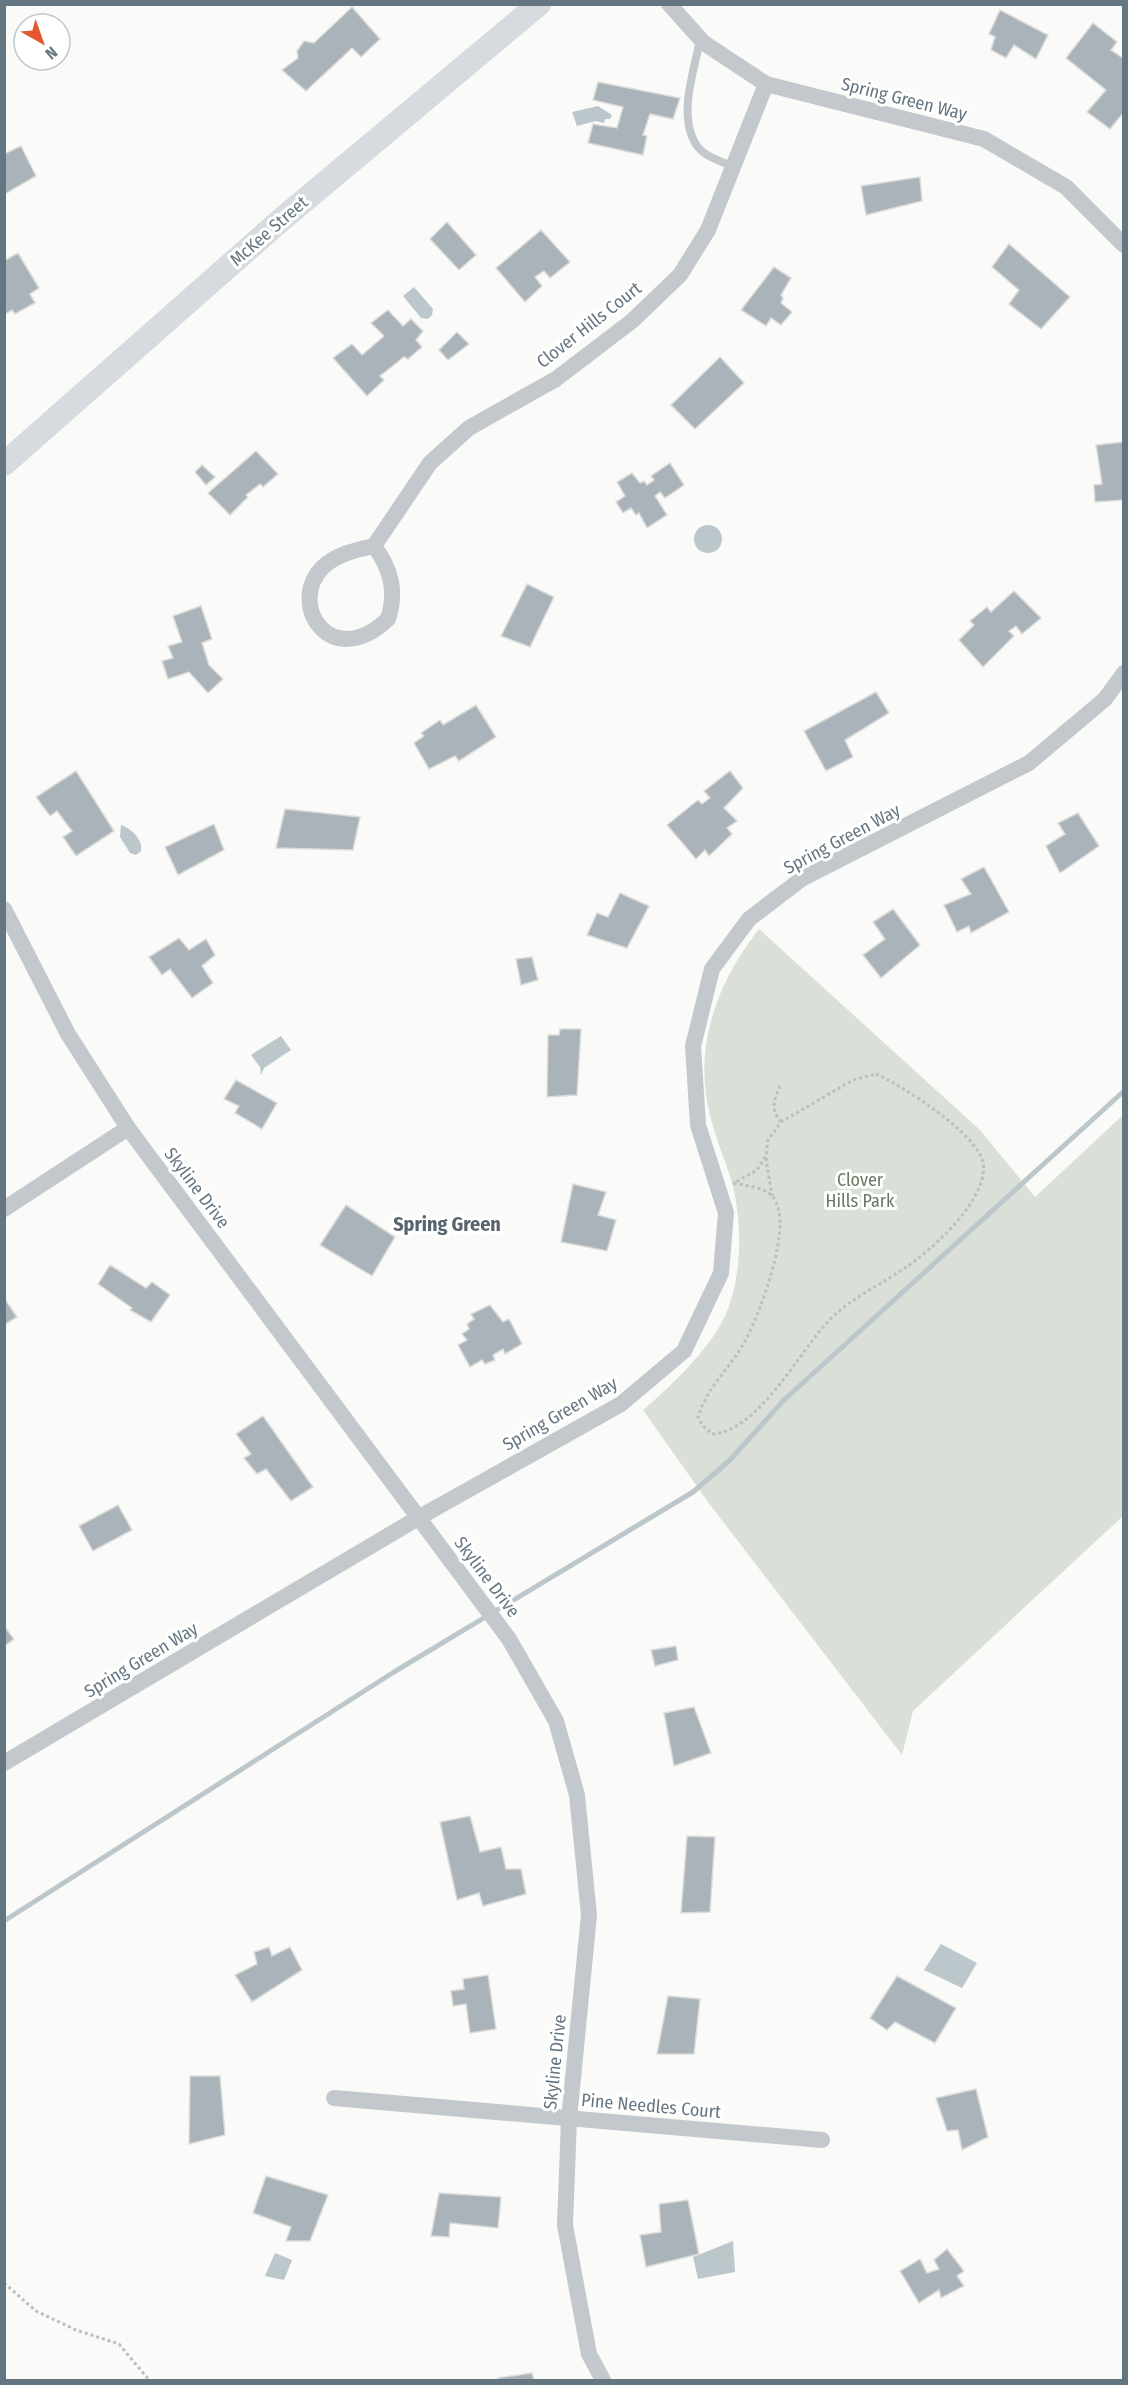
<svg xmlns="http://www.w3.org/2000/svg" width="1128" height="2385" viewBox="0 0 1128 2385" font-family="'Fira Sans Condensed',sans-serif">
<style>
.green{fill:#dadfd7}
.water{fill:#bbc7cb}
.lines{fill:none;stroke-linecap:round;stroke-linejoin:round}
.stream{stroke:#bbc7cb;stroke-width:5}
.building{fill:#aab3b9;stroke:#dcdcda;stroke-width:1.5}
.path{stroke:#bbbfc2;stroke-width:3;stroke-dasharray:3 3;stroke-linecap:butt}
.lane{stroke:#c3c8cc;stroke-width:8}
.street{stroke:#c3c8cc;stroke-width:16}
.secondary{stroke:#d6dbdf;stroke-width:24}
.labels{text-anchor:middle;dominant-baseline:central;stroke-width:6;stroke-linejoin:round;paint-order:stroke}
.street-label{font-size:18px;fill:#657683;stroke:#fff}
.park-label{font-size:18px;fill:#687a64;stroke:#fff}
.neighbourhood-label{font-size:20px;font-weight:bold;fill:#57646e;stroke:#fff}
</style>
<rect width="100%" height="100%" fill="#fafaf8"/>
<!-- green -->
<path class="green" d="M759 929 980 1130 1035 1197 1123 1115V1516L913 1711 902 1755 708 1502 643 1410C673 1384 716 1344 729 1306 743 1266 742 1215 730 1176 724 1157 716 1139 711 1119 692 1049 716 984 759 929Z"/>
<!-- water -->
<g class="water">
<path d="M598 106 612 115 610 119H605L604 123 596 121 577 126 572 112Z"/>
<path d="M414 287 433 309 432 315 428 319 421 318 403 296Z"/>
<circle cx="708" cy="539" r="14"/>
<path d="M121 825C131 829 143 839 141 851L136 855 130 853 120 837Z"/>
<path d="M281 1036 291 1050 264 1068 261 1075 260 1067 251 1055Z"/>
<path d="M941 1944 977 1963 962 1988 924 1970Z"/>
<path d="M733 2241 735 2272 698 2279 693 2257Z"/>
<path d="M275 2253 292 2260 284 2280 265 2276Z"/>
</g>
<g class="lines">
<!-- stream -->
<path class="stream" d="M4 1921 394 1672 693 1492 729 1461 784 1400 1124 1091"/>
</g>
<!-- building -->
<g class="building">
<path d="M352 7 380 39 361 57 352 48 306 91 282 70 298 58 297 51 304 41 314 43Z"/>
<path d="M1000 10 1048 35 1036 59 1014 45 1006 58 991 50 995 37 989 34Z"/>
<path d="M1093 23 1117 42 1111 50 1124 59V112L1110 129 1087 112 1106 90 1066 58Z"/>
<path d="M598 82 680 98 673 119 650 114 643 135 647 136 643 155 588 143 593 124 617 128 623 107 593 100Z"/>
<path d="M21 146 36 176 5 194 4 154Z"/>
<path d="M920 177 922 201 866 215 861 186Z"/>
<path d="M447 222 476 255 459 270 430 239Z"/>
<path d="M541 230 570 262 550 278 544 271 535 277 542 286 525 302 496 268Z"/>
<path d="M1009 244 1070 297 1041 329 1009 304 1019 290 992 267Z"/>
<path d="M18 253 39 288 30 294 35 303 15 314 12 310 4 315V261Z"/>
<path d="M774 267 791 278 781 295 783 298 781 303 792 312 781 325 771 318 766 326 741 310Z"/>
<path d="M388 310 403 326 411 319 423 331 416 340 422 347 408 359 404 357 380 376 384 380 367 396 333 358 352 344 362 355 384 336 371 323Z"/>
<path d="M457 332 469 344 448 360 439 350Z"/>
<path d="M720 357 744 383 695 429 671 405Z"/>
<path d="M1124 442V500L1095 502 1094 485 1102 484 1096 445Z"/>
<path d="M256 451 278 474 263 487 260 484 246 495 248 497 230 515 208 493Z"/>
<path d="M670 463 684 485 665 498 660 492 655 496 667 515 647 528 639 513 636 515 631 508 623 513 616 502 625 496 617 482 632 473 640 483 644 481 647 485 654 480 651 476Z"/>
<path d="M202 465 215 477 206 485 195 472Z"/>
<path d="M527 584 554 597 530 647 501 636Z"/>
<path d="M1014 591 1041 618 1022 634 1016 626 1009 631 1014 636 983 667 959 640 974 625 970 621 987 607 991 612Z"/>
<path d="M201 606 212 639 202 643 209 665 223 679 208 693 189 672 168 679 162 661 173 658 168 646 182 642 173 616Z"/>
<path d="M876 692 889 713 845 740 853 757 826 771 804 731Z"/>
<path d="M476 705 496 737 459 761 455 756 429 769 414 743 424 736 421 733 440 720 443 725Z"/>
<path d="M76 771 114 831 76 856 63 837 72 831 57 811 50 816 36 797Z"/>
<path d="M730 771 743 788 724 808 737 821 727 828 732 834 709 856 705 850 696 859 667 825 698 800 702 804 710 798 704 791Z"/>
<path d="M285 809 360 817 353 850 276 848Z"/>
<path d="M1078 813 1099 846 1060 873 1046 846 1065 834 1058 823Z"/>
<path d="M214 824 224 850 178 875 165 847Z"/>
<path d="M984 867 1009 912 971 933 969 926 957 932 944 905 971 894 961 879Z"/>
<path d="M620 893 649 906 627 948 587 935 597 913 608 917Z"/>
<path d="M893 909 920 945 881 978 863 955 885 939 873 922Z"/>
<path d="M179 938 189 950 206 939 215 955 202 966 213 983 192 998 170 969 162 975 149 957Z"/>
<path d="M532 957 538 980 521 985 516 959Z"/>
<path d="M560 1029H581L577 1095 547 1097 548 1035H559Z"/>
<path d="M236 1080 277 1103 262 1129 235 1113 239 1106 224 1099Z"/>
<path d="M573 1184 606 1192 598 1215 616 1220 607 1251 561 1242Z"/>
<path d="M346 1205 395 1237 372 1276 320 1245Z"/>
<path d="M110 1265 146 1288 152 1282 170 1295 151 1322 130 1310 132 1308 98 1284Z"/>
<path d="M4 1298 17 1317 4 1325Z"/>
<path d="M490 1305 503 1322 509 1319 522 1344 505 1354 503 1349 493 1355 495 1360 485 1364 482 1360 470 1367 458 1345 467 1340 462 1334 469 1329 467 1324 474 1319 471 1314Z"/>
<path d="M263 1416 313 1487 291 1501 266 1469 257 1474 244 1458 251 1454 236 1434Z"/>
<path d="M118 1505 132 1530 93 1551 79 1526Z"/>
<path d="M4 1626 14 1639 4 1646Z"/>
<path d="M676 1646 678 1660 655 1666 651 1650Z"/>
<path d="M694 1707 711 1753 674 1766 664 1713Z"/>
<path d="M470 1816 480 1852 501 1847 506 1869H521L526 1894 483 1906 479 1893 457 1900 440 1822Z"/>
<path d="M687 1836 715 1837 710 1912 681 1913Z"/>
<path d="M269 1947 272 1956 290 1947 302 1970 252 2002 235 1975 257 1964 254 1952Z"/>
<path d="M488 1975 496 2029 470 2033 466 2004 453 2006 451 1991 464 1989 463 1979Z"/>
<path d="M897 1976 956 2008 935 2043 895 2022 887 2030 870 2018Z"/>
<path d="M668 1996 700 1999 694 2054H657Z"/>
<path d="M190 2076H220L225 2135 189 2144Z"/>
<path d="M976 2089 988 2137 962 2150 958 2130 947 2131 936 2098Z"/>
<path d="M266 2176 328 2195 310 2241H286L291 2227 253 2213Z"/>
<path d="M439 2193 501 2197 498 2228 450 2223 449 2237 431 2236Z"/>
<path d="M688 2200 699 2254 646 2267 640 2235 661 2232 659 2204Z"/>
<path d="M947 2249 964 2271 957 2276 964 2286 941 2298 939 2290 919 2303 900 2271 920 2259 927 2273 939 2269 934 2260Z"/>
<path d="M532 2373 534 2380H498V2378Z"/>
</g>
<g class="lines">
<!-- path -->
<g class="path">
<path d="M876 1074C902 1085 977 1134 983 1162 990 1198 932 1250 905 1268 877 1287 846 1300 824 1326 796 1358 757 1431 712 1434L703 1426 698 1417C707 1387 729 1369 744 1343 759 1316 795 1224 773 1197 765 1187 746 1186 734 1183L757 1170 766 1156 768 1140 781 1122 853 1080Z"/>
<path d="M781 1122C770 1109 774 1099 781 1084"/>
<path d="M766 1158 772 1196"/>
<path d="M4 2283 36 2311 76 2330 119 2344 149 2380"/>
</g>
<!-- lane -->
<path class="lane" d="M700 40C694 72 677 116 697 146 705 157 723 162 734 167"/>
<!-- street -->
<g class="street">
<path d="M669 4 704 43 766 84 984 139 1066 187 1124 245"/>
<path d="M374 546C391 569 397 591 388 619 331 673 286 604 323 567 337 554 356 550 374 546L430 463 469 428 556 379 632 321 680 275 708 230 766 84"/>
<path d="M4 909 68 1034 128 1128 509 1639 556 1721 577 1795 589 1915 569 2119 565 2225 589 2354 603 2380"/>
<path d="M4 1209 128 1128"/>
<path d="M4 1763 418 1518 621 1404 684 1351 721 1273 726 1213 698 1125 693 1046 712 969 749 919 803 878 1029 763 1105 699 1124 673"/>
<path d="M334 2098 822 2140"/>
</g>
<!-- secondary -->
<path class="secondary" d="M4 464 281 220 539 4"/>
</g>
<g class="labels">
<!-- street labels -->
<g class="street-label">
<text transform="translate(904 99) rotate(14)">Spring Green Way</text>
<text transform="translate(269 231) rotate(-41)">McKee Street</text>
<text transform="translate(589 325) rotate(-38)">Clover Hills Court</text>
<text transform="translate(842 839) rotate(-28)">Spring Green Way</text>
<text transform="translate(197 1188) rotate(53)">Skyline Drive</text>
<text transform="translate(560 1414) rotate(-30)">Spring Green Way</text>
<text transform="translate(487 1577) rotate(53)">Skyline Drive</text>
<text transform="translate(141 1660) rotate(-31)">Spring Green Way</text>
<text transform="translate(555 2062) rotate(-84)">Skyline Drive</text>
<text transform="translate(651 2106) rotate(5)">Pine Needles Court</text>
</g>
<!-- park labels -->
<g class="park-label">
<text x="860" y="1180">Clover<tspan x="860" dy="21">Hills Park</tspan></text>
</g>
<!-- neighbourhood labels -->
<g class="neighbourhood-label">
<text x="447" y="1224">Spring Green</text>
</g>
</g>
<!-- border -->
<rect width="1128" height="2385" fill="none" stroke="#657683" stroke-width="12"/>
<!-- north arrow -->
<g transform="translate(42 42) rotate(140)"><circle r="28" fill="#ffffff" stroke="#c1c8cd" stroke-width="1.5"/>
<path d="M0-4.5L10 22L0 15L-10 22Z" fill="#e4572e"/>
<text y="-9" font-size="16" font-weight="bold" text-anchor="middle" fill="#657683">N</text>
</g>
</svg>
